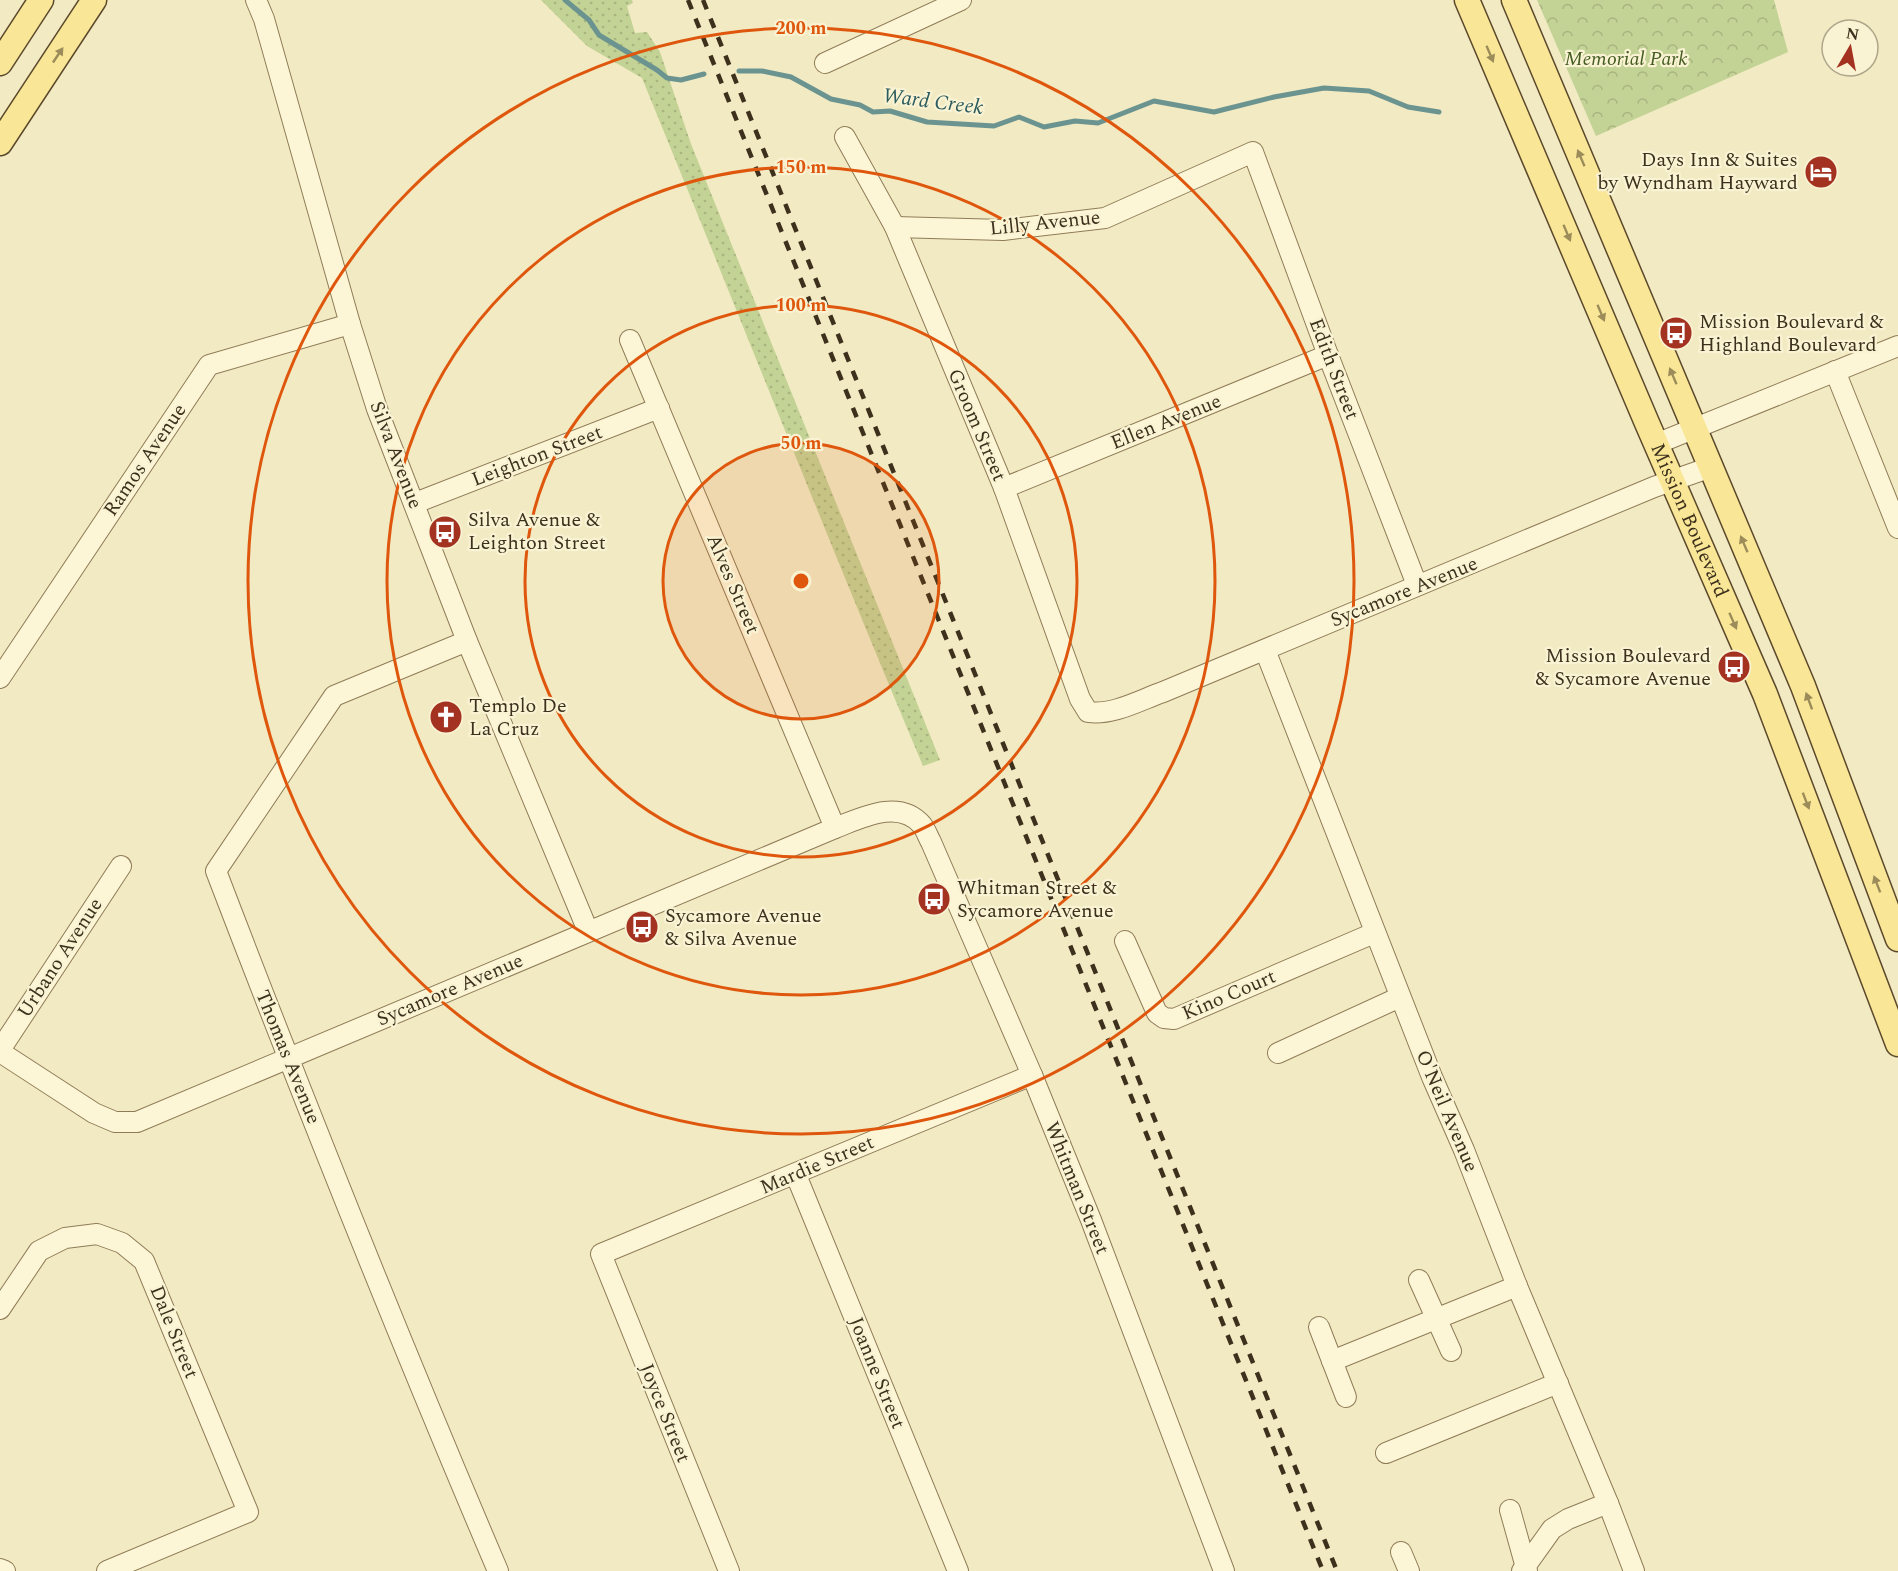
<svg xmlns="http://www.w3.org/2000/svg" width="1898" height="1571" viewBox="0 0 1898 1571" font-family="Spectral,serif">
<style>
.grass{fill:url(#grass-dots)}
.forest{fill:url(#forest-crowns)}
.lines{fill:none;stroke-linecap:round;stroke-linejoin:round}
.stream{stroke:#6b9490;stroke-width:5}
.minor-casing{stroke:#8f7c57;stroke-width:22}
.major-casing{stroke:#5c492c;stroke-width:27}
.minor{stroke:#fcf6d7;stroke-width:20}
.major{stroke:#f9e797;stroke-width:24}
.rail{stroke:#3d311d;stroke-width:4.5;stroke-dasharray:10 10;stroke-linecap:butt}
.oneway{fill:#9b8c5a}
.ring{fill:none;stroke:#df570d;stroke-width:3}
.labels{text-anchor:middle;dominant-baseline:central;stroke-width:4.5;stroke-linejoin:round;paint-order:stroke}
.park-label{font-size:20px;font-style:italic;fill:#455c22;stroke:#f9f3d3}
.poi-label{font-size:20px;fill:#3d311d;stroke:#f9f3d3;text-anchor:start}
.street-label{font-size:20px;fill:#3d311d;stroke:#f9f3d3}
.water-label{font-size:21px;font-style:italic;fill:#2b5b5e;stroke:#f9f3d3}
.centre{fill:#df570d;stroke:#f9f3d3;stroke-width:3}
.ring-label{font-size:18px;text-anchor:middle;font-weight:bold;fill:#df570d;stroke:#f9f3d3;stroke-width:4.5;stroke-linejoin:round;paint-order:stroke}
</style>
<defs>
<pattern id="grass-dots" width="8" height="8" patternUnits="userSpaceOnUse" patternTransform="scale(1.5)"><rect width="8" height="8" fill="#c3d295"/><path d="M2 2h.1M6 6h.1" fill="none" stroke="#a8b580" stroke-width="1.8" stroke-linecap="round"/></pattern>
<pattern id="forest-crowns" width="20" height="18" patternUnits="userSpaceOnUse" patternTransform="scale(1.5)"><rect width="20" height="18" fill="#c3d295"/><path d="M2 6a3 3 0 1 1 6 0M12 15a3 3 0 1 1 6 0" fill="none" stroke="#a8b580"/></pattern>
</defs>
<rect width="100%" height="100%" fill="#f2eac3"/>
<!-- grass -->
<path class="grass" d="M541 0H632L633 3 627 6 635 33 647 32 660 52 691 144 940 760 923 766C827 538 736 307 642 78L587 46Z"/>
<!-- forest -->
<path class="forest" d="M1537 0H1774L1788 52 1596 136Z"/>
<g class="lines">
<!-- stream -->
<g class="stream">
<path d="M565 0 589 20 599 35 657 70 667 78 681 80 704 74"/>
<path d="M739 71H762L791 77 831 99 860 105 873 112 890 111 927 122 994 126 1019 117 1044 127 1075 121 1098 123 1154 101 1214 112 1274 97 1324 88 1369 91 1408 107 1439 112"/>
</g>
<defs>
<g id="minor">
<path d="M256 0 264 19 350 324 377 409 467 641 588 931"/>
<path d="M825 63 961 0"/>
<path d="M845 137 895 227 1004 488 1080 699 1088 712C1112 716 1140 700 1163 692L1654 487 1711 467"/>
<path d="M895 227 1003 230 1105 218 1253 152 1328 355 1417 585"/>
<path d="M630 340 835 828"/>
<path d="M1835 371 1898 528"/>
<path d="M1656 444 1898 346"/>
<path d="M1004 488 1328 355"/>
<path d="M415 503 659 408"/>
<path d="M467 641 334 696 216 871C306 1106 399 1339 498 1571"/>
<path d="M1265 650 1432 1077 1464 1150 1517 1286 1608 1503 1634 1571"/>
<path d="M0 678 209 365 350 324"/>
<path d="M1125 941 1157 1013 1164 1018 1174 1019 1374 933"/>
<path d="M0 1050 121 866"/>
<path d="M0 1052 94 1113 115 1122H137L835 828C861 818 899 798 922 825 926 830 928 837 931 842L1032 1075 1091 1220 1224 1571"/>
<path d="M1278 1053 1400 997"/>
<path d="M796 1175 958 1571"/>
<path d="M1419 1280 1451 1351"/>
<path d="M0 1309 39 1251 65 1238 97 1234 122 1243 144 1261 248 1512 107 1571"/>
<path d="M1319 1327 1346 1397"/>
<path d="M1332 1361 1517 1286"/>
<path d="M1386 1453 1558 1383"/>
<path d="M1510 1510 1527 1571"/>
<path d="M1401 1552 1409 1571"/>
<path d="M0 1569 5 1571"/>
<path d="M729 1571 601 1254 1032 1075"/>
<path d="M1522 1571 1552 1529 1568 1519 1608 1503"/>
</g>
<g id="major">
<path id="s1" d="M1467 0 1647 423 1765 694 1898 1044"/>
<path d="M1514 0 1803 686 1898 939"/>
<path d="M0 63 41 0"/>
<path d="M0 143 94 0"/>
</g>
</defs>
<!-- minor casing -->
<use href="#minor" class="minor-casing"/>
<!-- major casing -->
<use href="#major" class="major-casing"/>
<!-- minor -->
<use href="#minor" class="minor"/>
<!-- major -->
<use href="#major" class="major"/>
<!-- rail -->
<g class="rail">
<path d="M688 0 1323 1571"/>
<path d="M703 0 1337 1571"/>
</g>
</g>
<!-- one-way arrows -->
<defs><path id="oneway-solid" d="M-6-.8H1V-3.2L6.5 0L1 3.2V.8H-6Z" transform="scale(1.5)"/></defs>
<g class="oneway">
<use href="#oneway-solid" transform="translate(1490 54) rotate(67)"/>
<use href="#oneway-solid" transform="translate(58 55) rotate(-56)"/>
<use href="#oneway-solid" transform="translate(1581 158) rotate(-113)"/>
<use href="#oneway-solid" transform="translate(1567 233) rotate(67)"/>
<use href="#oneway-solid" transform="translate(1601 313) rotate(67)"/>
<use href="#oneway-solid" transform="translate(1673 376) rotate(-113)"/>
<use href="#oneway-solid" transform="translate(1744 544) rotate(-113)"/>
<use href="#oneway-solid" transform="translate(1733 621) rotate(66)"/>
<use href="#oneway-solid" transform="translate(1809 701) rotate(-110)"/>
<use href="#oneway-solid" transform="translate(1806 801) rotate(69)"/>
<use href="#oneway-solid" transform="translate(1877 884) rotate(-111)"/>
</g>
<!-- distance rings -->
<circle cx="801" cy="581" r="138" fill="#df570d" fill-opacity=".12"/>
<g class="ring">
<circle cx="801" cy="581" r="138"/>
<circle cx="801" cy="581" r="276"/>
<circle cx="801" cy="581" r="414"/>
<circle cx="801" cy="581" r="553"/>
</g>
<!-- icons -->
<defs>
<symbol id="hotel-disc" viewBox="-11 -11 22 22"><circle r="9.5" fill="#a43221" stroke="#f9f3d3"/><path d="M-6-4.5h1.5V1H6V5H4.5V3h-9V5H-6ZM-4 0a1.8 1.8 0 1 1 3.6 0ZM.5 0V-2.5h3Q6-2.5 6 0Z" fill="#fff"/></symbol>
<symbol id="bus-disc" viewBox="-11 -11 22 22"><circle r="9.5" fill="#a43221" stroke="#f9f3d3"/><path d="M-5-6H5V4H4V6H2V4H-2V6H-4V4H-5ZM-3.5-4V0h7V-4ZM-3.5 1.2v1.5H-2V1.2ZM2 1.2v1.5H3.5V1.2Z" fill="#fff"/></symbol>
<symbol id="church-disc" viewBox="-11 -11 22 22"><circle r="9.5" fill="#a43221" stroke="#f9f3d3"/><path d="M-1.2-6h2.4v3.5h3.3v2.4h-3.3V6h-2.4V-.1h-3.3v-2.4h3.3Z" fill="#fff"/></symbol>
</defs>
<g fill-rule="evenodd">
<use href="#hotel-disc" x="1802" y="153" width="38" height="38"/>
<use href="#bus-disc" x="1657" y="314" width="38" height="38"/>
<use href="#bus-disc" x="426" y="513" width="38" height="38"/>
<use href="#bus-disc" x="1715" y="648" width="38" height="38"/>
<use href="#church-disc" x="427" y="698" width="38" height="38"/>
<use href="#bus-disc" x="915" y="880" width="38" height="38"/>
<use href="#bus-disc" x="623" y="908" width="38" height="38"/>
</g>
<g class="labels">
<!-- park labels -->
<g class="park-label">
<text x="1626" y="59">Memorial Park</text>
</g>
<!-- poi labels -->
<g class="poi-label">
<text x="1798" y="160" text-anchor="end">Days Inn &amp; Suites<tspan x="1798" dy="23">by Wyndham Hayward</tspan></text>
<text x="1699" y="322">Mission Boulevard &amp;<tspan x="1699" dy="23">Highland Boulevard</tspan></text>
<text x="468" y="520">Silva Avenue &amp;<tspan x="468" dy="23">Leighton Street</tspan></text>
<text x="1711" y="656" text-anchor="end">Mission Boulevard<tspan x="1711" dy="23">&amp; Sycamore Avenue</tspan></text>
<text x="469" y="706">Templo De<tspan x="469" dy="23">La Cruz</tspan></text>
<text x="957" y="888">Whitman Street &amp;<tspan x="957" dy="23">Sycamore Avenue</tspan></text>
<text x="665" y="916">Sycamore Avenue<tspan x="665" dy="23">&amp; Silva Avenue</tspan></text>
</g>
<!-- street labels -->
<g class="street-label">
<text transform="translate(1045 223) rotate(-6)">Lilly Avenue</text>
<text transform="translate(1334 369) rotate(69)">Edith Street</text>
<text transform="translate(1166 422) rotate(-22)">Ellen Avenue</text>
<text transform="translate(977 425) rotate(67)">Groom Street</text>
<text transform="translate(396 455) rotate(69)">Silva Avenue</text>
<text transform="translate(537 456) rotate(-21)">Leighton Street</text>
<text transform="translate(145 460) rotate(-56)">Ramos Avenue</text>
<text stroke="none"><textPath href="#s1" startOffset="566">Mission Boulevard</textPath></text>
<text transform="translate(733 584) rotate(67)">Alves Street</text>
<text transform="translate(1404 592) rotate(-22)">Sycamore Avenue</text>
<text transform="translate(60 958) rotate(-57)">Urbano Avenue</text>
<text transform="translate(450 990) rotate(-23)">Sycamore Avenue</text>
<text transform="translate(1229 995) rotate(-23)">Kino Court</text>
<text transform="translate(288 1057) rotate(68)">Thomas Avenue</text>
<text transform="translate(1447 1111) rotate(67)">O'Neil Avenue</text>
<text transform="translate(817 1165) rotate(-23)">Mardie Street</text>
<text transform="translate(1077 1188) rotate(68)">Whitman Street</text>
<text transform="translate(174 1332) rotate(68)">Dale Street</text>
<text transform="translate(877 1373) rotate(68)">Joanne Street</text>
<text transform="translate(665 1413) rotate(68)">Joyce Street</text>
</g>
<!-- water labels -->
<g class="water-label">
<text transform="translate(933 102) rotate(7)">Ward Creek</text>
</g>
</g>
<circle cx="801" cy="581" r="9" class="centre"/>
<g class="ring-label">
<text x="801" y="34">200 m</text>
<text x="801" y="173">150 m</text>
<text x="801" y="311">100 m</text>
<text x="801" y="449">50 m</text>
</g>
<!-- north arrow -->
<g transform="translate(1850 48) rotate(10)"><circle r="28" fill="#f9f3d3" stroke="#aea58a" stroke-width="1.5"/>
<path d="M0-4.5L10 22L0 15L-10 22Z" fill="#a43221"/>
<text y="-9" font-size="16" font-weight="bold" text-anchor="middle" fill="#3d311d">N</text>
</g>
</svg>
